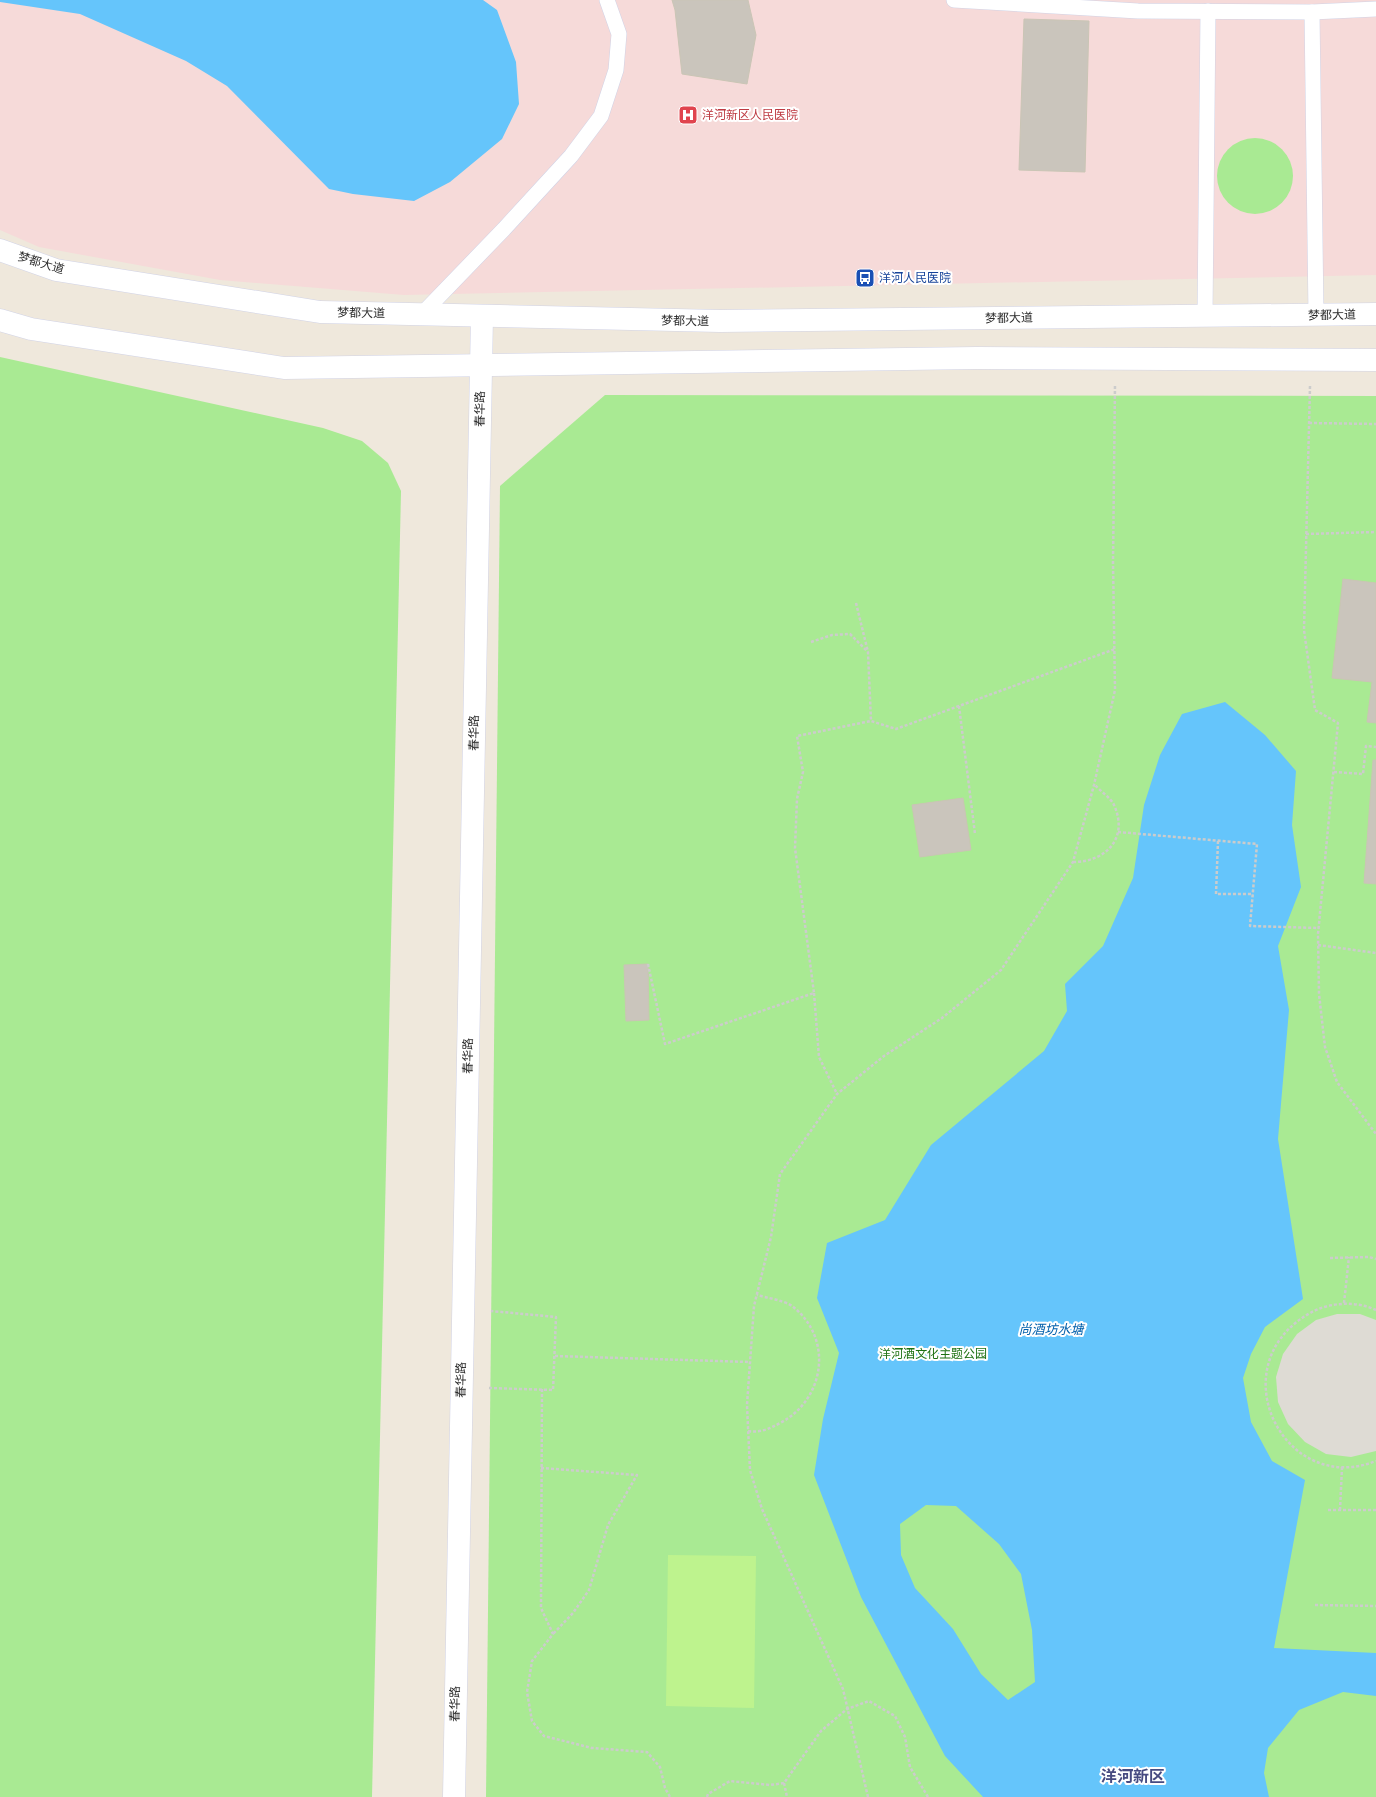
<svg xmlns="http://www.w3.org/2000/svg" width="1376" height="1797" viewBox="0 0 1376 1797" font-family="'Nunito Sans','Noto Sans SC',sans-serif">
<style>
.medical{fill:#f6dad9}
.green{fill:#a9ea93}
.pitch{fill:#bef38e}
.plaza{fill:#dedbd4}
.water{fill:#65c5fb;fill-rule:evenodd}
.building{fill:#cac5bc;stroke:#cac5b5}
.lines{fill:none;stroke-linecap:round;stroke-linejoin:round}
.service-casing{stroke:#d1d3e6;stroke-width:16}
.tertiary-casing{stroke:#d1d3e6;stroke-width:23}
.secondary-casing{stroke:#d1d3e6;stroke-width:23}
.path{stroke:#ccc;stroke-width:2.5;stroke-dasharray:3 2;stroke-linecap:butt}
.service{stroke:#fff;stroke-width:15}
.tertiary{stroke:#fff;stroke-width:22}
.secondary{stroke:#fff;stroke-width:22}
.labels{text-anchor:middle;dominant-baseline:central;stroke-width:4;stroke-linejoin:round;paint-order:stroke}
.health-label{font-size:12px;fill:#be3a42;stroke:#fff;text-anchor:start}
.street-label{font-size:12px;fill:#2b2b2b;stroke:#fff}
.transit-label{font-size:12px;fill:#164399;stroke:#fff;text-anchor:start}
.park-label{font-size:12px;fill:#1d7113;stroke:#fff}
.water-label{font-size:13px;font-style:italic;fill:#005fab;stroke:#fff}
.district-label{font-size:16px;font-weight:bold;fill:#474b81;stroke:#fff}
</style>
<rect width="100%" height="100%" fill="#efe8dc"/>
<!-- medical -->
<path class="medical" d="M0 0H1376V275L404 295 220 280 39 247 0 230Z"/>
<!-- green -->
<g class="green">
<circle cx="1255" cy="176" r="38"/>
<path d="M0 357 323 428 362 441 388 463 401 491 372 1797H0Z"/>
<path d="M605 395 1376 396V1797H486L500 486Z"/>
</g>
<!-- pitch -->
<path class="pitch" d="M668 1555 756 1556 754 1708 666 1706Z"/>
<!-- plaza -->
<path class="plaza" d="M1337 1314H1360L1376 1320V1451L1351 1457 1326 1454 1305 1442 1288 1424 1278 1402 1276 1377 1283 1354 1297 1334 1316 1320Z"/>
<!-- water -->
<g class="water">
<path d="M0 0H483L497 10 516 62 519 104 502 139 450 182 414 201 353 194 329 189 227 86 186 61 80 14 0 2Z"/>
<path d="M1225 702 1265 735 1296 771 1292 825 1301 887 1278 946 1289 1010 1278 1139 1303 1299 1265 1327 1251 1354 1243 1378 1251 1422 1272 1461 1305 1480 1274 1648 1376 1653V1696L1343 1692 1299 1710 1268 1748 1264 1773 1269 1797H983L945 1756 861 1597 814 1475 823 1419 839 1353 817 1298 827 1243 885 1220 931 1145 1044 1051 1067 1011 1065 984 1103 946 1133 878 1144 805 1160 755 1182 714ZM926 1505 956 1506 999 1544 1021 1574 1032 1630 1035 1682 1008 1700 981 1674 953 1629 915 1588 901 1555 900 1524Z"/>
</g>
<!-- building -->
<g class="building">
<path d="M672 0H748L756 35 747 84 682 74 675 10Z"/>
<path d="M1024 19 1089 21 1085 172 1019 170Z"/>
<path d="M1343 579 1376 583V723L1367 722 1372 682 1332 678Z"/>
<path d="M1373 760H1376V884L1364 883Z"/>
<path d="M963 798 971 850 920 857 912 805Z"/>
<path d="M648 964 649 1020 626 1021 624 965Z"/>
</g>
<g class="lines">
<defs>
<g id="service">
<path d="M954 0 1138 11 1312 12 1376 9"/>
<path d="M1312 12 1316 315"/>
<path d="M421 315 504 229 571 156 601 116 616 70 619 34 607 0"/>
<path d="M1205 316 1208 11"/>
</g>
<path id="tertiary" d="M454 1797 482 316"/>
<g id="secondary">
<path d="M0 250 56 270 320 312 720 321 1376 314"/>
<path d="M0 320 31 329 284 368 977 358 1376 360"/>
</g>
</defs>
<!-- service casing -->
<use href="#service" class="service-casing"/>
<!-- tertiary casing -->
<use href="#tertiary" class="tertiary-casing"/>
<!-- secondary casing -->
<use href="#secondary" class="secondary-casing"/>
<!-- path -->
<g class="path">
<path d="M1310 386 1304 630 1315 710 1338 723 1318 934 1319 994 1325 1047 1337 1082 1376 1134"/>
<path d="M1309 423 1376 424"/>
<path d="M1306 534 1376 532"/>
<path d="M856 603 868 652 871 721 896 729 1115 649"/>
<path d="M811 642 832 635 850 634 868 652"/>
<path d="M959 706 975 834"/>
<path d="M1334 772 1363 774 1366 746 1376 747"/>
<path d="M1118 832 1257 844 1250 926 1319 928"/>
<path d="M1218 841 1216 894H1253"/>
<path d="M1073 862C1106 862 1129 838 1114 805 1111 798 1100 791 1095 785"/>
<path d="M1318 945 1376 953"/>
<path d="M648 964 665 1044 814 993 795 848 797 799 803 772 797 736 871 721"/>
<path d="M814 993 819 1057 837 1094"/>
<path d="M1330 1258 1369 1257 1376 1259"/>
<path d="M1344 1303 1349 1257"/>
<path d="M1376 1310C1357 1301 1330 1302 1312 1312 1217 1363 1283 1498 1376 1461"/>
<path d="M555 1356 750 1362"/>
<path d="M489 1388 553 1390 556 1317 491 1311"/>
<path d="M542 1389 541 1608 553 1634 532 1661 527 1692 532 1721 544 1736 592 1748 647 1752 660 1767 665 1788 670 1797"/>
<path d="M748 1431C760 1433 769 1429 780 1423 825 1400 834 1338 792 1306 783 1300 767 1298 757 1295"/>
<path d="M541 1468 637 1475 608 1525 589 1590 573 1613 553 1634"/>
<path d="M1328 1510H1376"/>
<path d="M1340 1510 1342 1467"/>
<path d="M1315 1605 1376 1606"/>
<path d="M784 1783 787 1797"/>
<path d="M707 1797 708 1794 730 1781 770 1785 784 1783 821 1731 847 1709 869 1701 895 1716 905 1737 910 1767 928 1797"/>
<path d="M868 1797 843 1689 762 1509 750 1470 747 1405 754 1306 771 1237 780 1174 837 1094 884 1056 942 1018 1001 970 1073 862 1094 785 1115 690 1113 563 1115 385"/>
</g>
<!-- service -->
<use href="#service" class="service"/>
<!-- tertiary -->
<use href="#tertiary" class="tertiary"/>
<!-- secondary -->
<use href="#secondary" class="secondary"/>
</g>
<!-- icons -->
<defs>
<symbol id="hospital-square" viewBox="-11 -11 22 22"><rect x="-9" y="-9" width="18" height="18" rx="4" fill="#e0444e" stroke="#fff"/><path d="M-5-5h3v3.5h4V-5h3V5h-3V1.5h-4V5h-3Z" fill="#fff"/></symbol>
<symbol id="bus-square" viewBox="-11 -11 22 22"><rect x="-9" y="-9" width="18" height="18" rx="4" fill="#1a4fb4" stroke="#fff"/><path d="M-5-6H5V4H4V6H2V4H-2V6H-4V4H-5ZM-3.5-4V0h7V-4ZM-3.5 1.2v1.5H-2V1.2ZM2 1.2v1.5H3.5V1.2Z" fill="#fff"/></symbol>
</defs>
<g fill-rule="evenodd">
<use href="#hospital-square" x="677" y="104" width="22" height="22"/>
<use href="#bus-square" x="854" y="267" width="22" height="22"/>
</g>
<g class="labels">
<!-- health labels -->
<g class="health-label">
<text x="702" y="115">洋河新区人民医院</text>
</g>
<!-- street labels -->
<g class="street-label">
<text transform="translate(41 263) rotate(17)">梦都大道</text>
<text transform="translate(361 313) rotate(1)">梦都大道</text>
<text transform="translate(1332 315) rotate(-1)">梦都大道</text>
<text transform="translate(1009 318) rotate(-1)">梦都大道</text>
<text transform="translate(685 321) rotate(1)">梦都大道</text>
<text transform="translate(480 409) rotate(-89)">春华路</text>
<text transform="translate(474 733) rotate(-89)">春华路</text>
<text transform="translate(468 1056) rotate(-89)">春华路</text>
<text transform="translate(461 1380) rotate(-89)">春华路</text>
<text transform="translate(455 1704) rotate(-89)">春华路</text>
</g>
<!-- transit labels -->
<g class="transit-label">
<text x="879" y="278">洋河人民医院</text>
</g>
<!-- park labels -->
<g class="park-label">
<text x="933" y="1354">洋河酒文化主题公园</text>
</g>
<!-- water labels -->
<g class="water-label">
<text x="1051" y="1330">尚酒坊水塘</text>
</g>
<!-- district labels -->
<g class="district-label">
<text x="1133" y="1777">洋河新区</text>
</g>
</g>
</svg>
